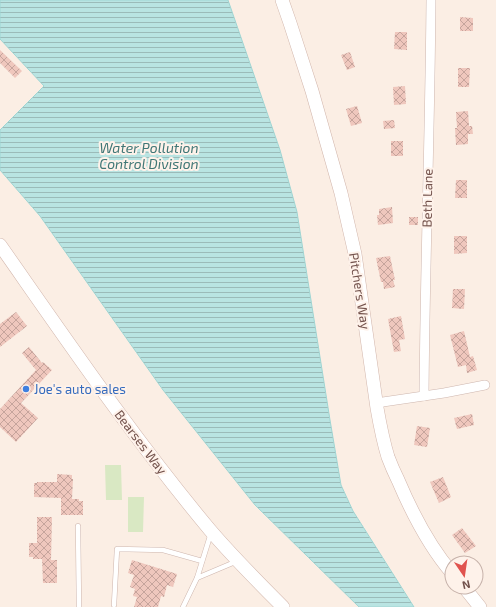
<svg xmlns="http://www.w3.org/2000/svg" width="496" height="607" viewBox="0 0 496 607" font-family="'Exo 2',sans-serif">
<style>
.garden{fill:#d9e8c3}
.water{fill:url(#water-rules);stroke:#a0d5d3}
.building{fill:url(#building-cross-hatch)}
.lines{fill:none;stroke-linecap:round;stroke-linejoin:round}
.service-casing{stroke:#ceb6ae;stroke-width:5.5}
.minor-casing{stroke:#ceb6ae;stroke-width:10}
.secondary-casing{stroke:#d1b5ab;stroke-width:14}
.service{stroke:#fff;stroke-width:4.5}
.minor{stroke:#fff;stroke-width:9}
.secondary{stroke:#fff;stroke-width:13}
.shop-dot{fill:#3f7fe0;stroke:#fef2ea;stroke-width:1.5}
.labels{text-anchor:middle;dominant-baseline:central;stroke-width:4;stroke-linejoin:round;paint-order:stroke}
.street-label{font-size:13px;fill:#72514b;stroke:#fef2ea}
.shop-label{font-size:13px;fill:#366cbe;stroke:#fef2ea;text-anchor:start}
.water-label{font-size:14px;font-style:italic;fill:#407776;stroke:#fef2ea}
</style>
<defs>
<pattern id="water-rules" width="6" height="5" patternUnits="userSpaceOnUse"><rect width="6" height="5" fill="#b9e4e2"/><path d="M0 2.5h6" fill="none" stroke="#9bbbb9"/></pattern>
<pattern id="building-cross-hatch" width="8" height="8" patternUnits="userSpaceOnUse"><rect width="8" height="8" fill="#efc7bd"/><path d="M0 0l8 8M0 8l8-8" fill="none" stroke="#c6a49c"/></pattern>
</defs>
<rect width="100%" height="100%" fill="#fbeee4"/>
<!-- garden -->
<g class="garden">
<path d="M105 465H121L122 500H106Z"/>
<path d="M128 497H144L143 532H128Z"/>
</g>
<!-- water -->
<path class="water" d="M0 0H228L280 150 297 212 330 420 341 485 353 511 414 607H359L255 505 163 390 40 216 0 170V130L44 86 0 39Z"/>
<!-- building -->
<g class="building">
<path d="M460 17 473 18V31H460Z"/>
<path d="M395 32H407V50L394 49Z"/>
<path d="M0 50 22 71 15 78 0 63Z"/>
<path d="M350 52 355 67 347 70 341 55Z"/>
<path d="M458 68H470L469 87H458Z"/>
<path d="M405 86 406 104 394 105 393 87Z"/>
<path d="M357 106 362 123 351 126 346 109Z"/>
<path d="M468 111 469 126H472L473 134H468V144L456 145 455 128H457L456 112Z"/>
<path d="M394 120 395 128 384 129 383 121Z"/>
<rect x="391" y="141" width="12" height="15"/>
<path d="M456 180H467V198H455Z"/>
<path d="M392 207 393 223 378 225 377 215H379V209Z"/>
<rect x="409" y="217" width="9" height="8"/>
<path d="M454 236H467V253L454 254Z"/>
<path d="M390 256 395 280H393L395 287 384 289 383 282H381L376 258Z"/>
<path d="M453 289H465L464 309 452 308Z"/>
<path d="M16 312 27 326 0 347V324Z"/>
<path d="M401 316 405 339 399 340 401 351 394 352 388 319Z"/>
<path d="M464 331 470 357 473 356 477 370 467 373 466 365 458 367 450 335Z"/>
<path d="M29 347 42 363 43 362 52 370 21 403 38 418 16 442 0 427V409L36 370 22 353Z"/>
<path d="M472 414 474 425 457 429 454 418Z"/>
<path d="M417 426 430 428 427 447 414 445Z"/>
<path d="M57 474 72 475V479H73L72 499H79V501H83V515H61V498L34 497V483H37V482H57Z"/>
<path d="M443 477 451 497 439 503 430 482Z"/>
<path d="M37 517H52L51 560H57V583H43L42 559H33V557H29V543H37Z"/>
<path d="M462 528 476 546 465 553 452 535Z"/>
<path d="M132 560 177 574 173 587 167 585 164 597 161 596 158 607H134L137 597 133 596 135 589 130 587 134 575 128 573Z"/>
</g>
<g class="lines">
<defs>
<g id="service">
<path d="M78 526 79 607"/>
<path d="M211 533 197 578 235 562"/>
<path d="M114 605 117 549 163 550 202 561"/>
<path d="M183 607 197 578"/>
</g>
<g id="minor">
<path d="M424 396C425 264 430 132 431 0"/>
<path d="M376 403 444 393 485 385"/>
</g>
<g id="secondary">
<path d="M282 0 290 23 312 91 341 193 355 254 377 408C380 425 383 441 388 457 391 465 394 472 398 480 412 513 428 545 452 573"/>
<path d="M0 245C68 342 134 439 210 530 233 557 258 582 283 607"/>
<path d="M464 587 480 607"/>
</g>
</defs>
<!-- service casing -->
<use href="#service" class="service-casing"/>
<!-- minor casing -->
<use href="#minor" class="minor-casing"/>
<!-- secondary casing -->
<use href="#secondary" class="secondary-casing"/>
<!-- service -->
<use href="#service" class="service"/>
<!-- minor -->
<use href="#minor" class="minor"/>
<!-- secondary -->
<use href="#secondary" class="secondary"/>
</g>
<!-- markers -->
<circle class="shop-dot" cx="26" cy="389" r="4"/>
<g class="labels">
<!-- street labels -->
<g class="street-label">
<text transform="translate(427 198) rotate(-89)">Beth Lane</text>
<text transform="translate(360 291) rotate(81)">Pitchers Way</text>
<text transform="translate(141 442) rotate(53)">Bearses Way</text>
</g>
<!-- shop labels -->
<g class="shop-label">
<text x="34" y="389">Joe's auto sales</text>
</g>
<!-- water labels -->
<g class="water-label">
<text x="149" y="147">Water Pollution<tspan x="149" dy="16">Control Division</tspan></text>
</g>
</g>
<!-- north arrow -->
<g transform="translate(464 575) rotate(167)"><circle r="19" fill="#fef2ea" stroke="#c6b2aa"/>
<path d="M0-3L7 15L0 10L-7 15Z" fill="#e0534e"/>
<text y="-6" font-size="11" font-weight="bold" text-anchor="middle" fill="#72514b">N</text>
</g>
</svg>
